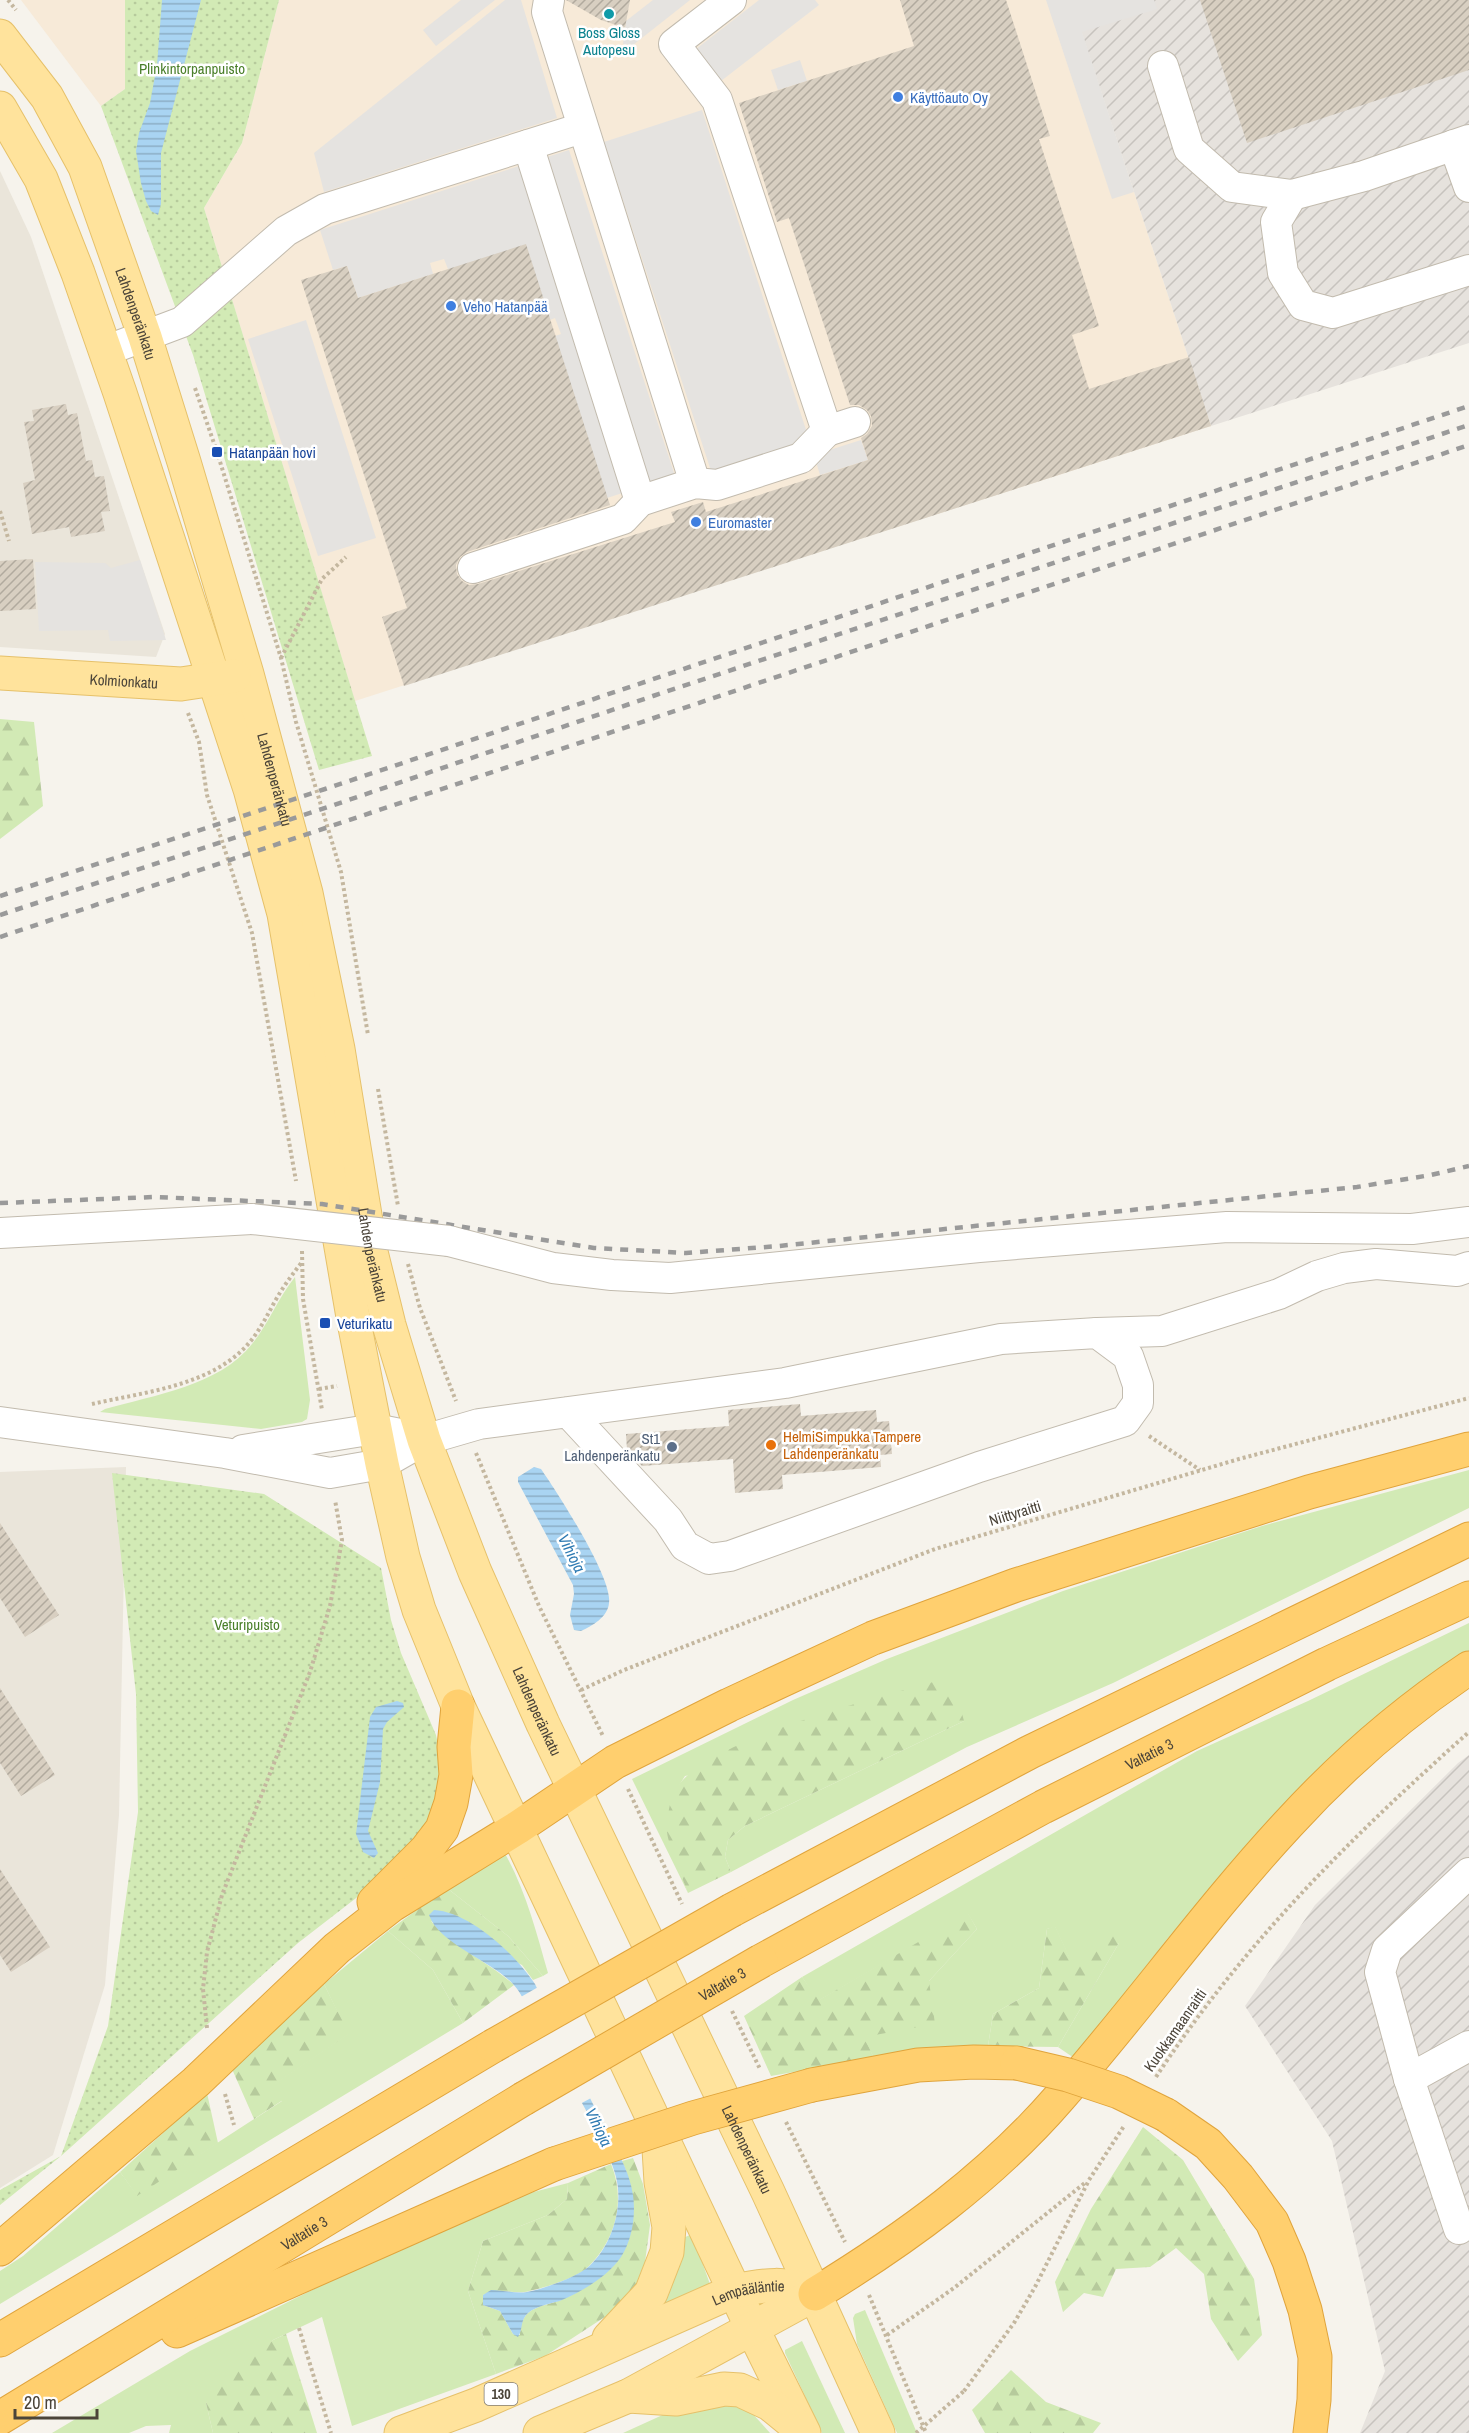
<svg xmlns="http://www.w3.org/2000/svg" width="1469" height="2433" viewBox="0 0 1469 2433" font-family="'Archivo Narrow',sans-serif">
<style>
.residential{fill:#eae5da}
.commercial{fill:#f7ead8}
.industrial{fill:url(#industrial-furrows)}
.grass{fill:#d2eab5}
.forest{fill:url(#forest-firs)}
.park{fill:url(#park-dots)}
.parking{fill:#e5e3e0}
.water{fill:url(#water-rules)}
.pier{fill:#f6f3ec}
.building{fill:url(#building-hatch)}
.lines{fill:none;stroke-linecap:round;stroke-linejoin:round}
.minor-casing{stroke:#c2bbae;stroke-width:32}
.major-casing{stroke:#e6c16a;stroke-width:35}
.highway-casing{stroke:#e0a43c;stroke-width:35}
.path{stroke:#c4b79f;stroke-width:4;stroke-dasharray:3 3;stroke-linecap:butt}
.minor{stroke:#fff;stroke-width:30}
.major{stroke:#ffe39c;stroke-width:33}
.highway{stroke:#ffcf6e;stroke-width:33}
.rail{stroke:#9a9a9a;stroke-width:4.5;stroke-dasharray:8 8;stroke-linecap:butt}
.minor-bridge-casing{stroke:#c2bbae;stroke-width:32;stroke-linecap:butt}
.highway-bridge-casing{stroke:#e0a43c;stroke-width:35;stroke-linecap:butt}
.path-bridge{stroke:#c4b79f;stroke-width:4;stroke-dasharray:3 3;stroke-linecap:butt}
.minor-bridge{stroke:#fff;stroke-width:30}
.highway-bridge{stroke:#ffcf6e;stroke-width:33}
.culture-dot{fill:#0f9aa8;stroke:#fff;stroke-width:2}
.shop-dot{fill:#3f7fe0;stroke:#fff;stroke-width:2}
.transit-dot{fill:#1a4fb4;stroke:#fff;stroke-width:2}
.food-dot{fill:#e8710a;stroke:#fff;stroke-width:2}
.service-dot{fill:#5c6f8a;stroke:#fff;stroke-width:2}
.labels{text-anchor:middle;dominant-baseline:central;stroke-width:5;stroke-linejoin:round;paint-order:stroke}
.shield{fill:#fff;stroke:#817c74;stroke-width:1.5}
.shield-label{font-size:14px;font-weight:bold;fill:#4b4439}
.culture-label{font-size:15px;fill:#0d838f;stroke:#fff}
.park-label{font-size:15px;fill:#4a7f2a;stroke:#fff}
.shop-label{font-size:15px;fill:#366cbe;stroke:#fff;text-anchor:start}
.street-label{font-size:15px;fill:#4b4439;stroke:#fff}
.transit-label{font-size:15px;fill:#164399;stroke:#fff;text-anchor:start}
.food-label{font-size:15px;fill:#c56008;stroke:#fff;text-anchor:start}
.service-label{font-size:15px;fill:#4e5e75;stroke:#fff;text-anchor:end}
.water-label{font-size:16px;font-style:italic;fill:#2e7ab2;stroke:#fff}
</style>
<defs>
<pattern id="industrial-furrows" width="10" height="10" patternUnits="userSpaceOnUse" patternTransform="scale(1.5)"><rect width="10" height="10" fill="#e6e2dd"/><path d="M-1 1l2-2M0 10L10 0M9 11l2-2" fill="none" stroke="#c7c3be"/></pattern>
<pattern id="forest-firs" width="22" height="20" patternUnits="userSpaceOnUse" patternTransform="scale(1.5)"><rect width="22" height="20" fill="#d2eab5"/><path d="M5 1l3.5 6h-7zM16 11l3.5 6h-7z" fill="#b6ca9c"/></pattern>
<pattern id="park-dots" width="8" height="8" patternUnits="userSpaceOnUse" patternTransform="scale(1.5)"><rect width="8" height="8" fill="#d2eab5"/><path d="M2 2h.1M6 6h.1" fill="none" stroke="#b6ca9c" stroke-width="1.8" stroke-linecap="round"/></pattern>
<pattern id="water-rules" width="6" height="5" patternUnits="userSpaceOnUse" patternTransform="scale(1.5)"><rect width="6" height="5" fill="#a9d4f2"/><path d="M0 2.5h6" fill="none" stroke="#8caec5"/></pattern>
<pattern id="building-hatch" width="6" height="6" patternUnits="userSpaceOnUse" patternTransform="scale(1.5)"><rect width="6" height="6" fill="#d8cfc1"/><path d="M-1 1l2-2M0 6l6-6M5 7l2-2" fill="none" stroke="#b1aa9e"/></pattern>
</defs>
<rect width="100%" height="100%" fill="#f6f3ec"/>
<!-- residential -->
<g class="residential">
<path d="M0 171 31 237 165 634 156 657 0 647Z"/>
<path d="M126 1467 119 1815 105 1985 53 2155 0 2188V1472Z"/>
</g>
<!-- commercial -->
<g class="commercial">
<path d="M21 0H125V89L101 106Z"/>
<path d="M279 0H1071L1211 426 355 701 204 208 242 143Z"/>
</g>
<!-- industrial -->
<g class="industrial">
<path d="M1071 0H1469V343L1211 426Z"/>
<path d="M1469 1755V2433H1360L1385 2371 1332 2141 1245 2006 1315 1905 1458 1763Z"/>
</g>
<!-- grass -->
<g class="grass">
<path d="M295 1277 310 1400 307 1419 302 1422 261 1429 100 1412 105 1409C154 1395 219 1386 252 1344 269 1323 278 1298 295 1277Z"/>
<path d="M1469 1470V1508L1113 1683 967 1747 731 1872 725 1857 728 1840 745 1826 964 1721 685 1776C655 1821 672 1846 688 1893L632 1779 793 1700 887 1659 1063 1591 1262 1526Z"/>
<path d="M1469 1623V1651L1364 1728 1250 1843 1168 1938 1074 2058 1058 2047 1119 1943 1069 1957 1055 1927 1047 1929 1039 1988 993 2014 988 2046 874 2058 863 2037 929 1981 977 1929 968 1914 818 2001 802 1977 1197 1751 1308 1701Z"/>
<path d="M503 1850C525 1888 536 1931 548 1973L543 1976 508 1936 447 1888Z"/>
<path d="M388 1931 433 1970 463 2023 0 2304V2271L23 2256 120 2172 137 2195 282 2101 274 2084 348 2034 324 1984Z"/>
<path d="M568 2183 567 2199 548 2215 483 2241 468 2291 496 2374 352 2426 322 2317 273 2340 206 2403 213 2433H169L171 2425 146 2426 129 2433H52L190 2351 424 2234 499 2201Z"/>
<path d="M692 2234 711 2287 660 2312 681 2258V2239Z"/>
<path d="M865 2310 917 2433H897L857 2344 853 2318 855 2314Z"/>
<path d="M802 2341 845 2433H822L785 2353V2350Z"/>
<path d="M733 2404 752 2413 770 2433H623L667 2413Z"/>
</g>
<!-- forest -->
<g class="forest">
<path d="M0 719 34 722 43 806 0 839Z"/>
<path d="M940 1680 957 1695 964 1721 745 1826 728 1840 725 1857 731 1872 688 1893C682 1876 669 1848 667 1832 666 1822 670 1800 674 1792 700 1740 882 1697 940 1680Z"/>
<path d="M447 1888 508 1936 543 1976 533 1980 522 1965 431 1921C454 1948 488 1961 514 1985L463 2023 433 1970 388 1931Z"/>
<path d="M968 1913 977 1929 929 1981 935 2024 864 2037 874 2058 771 2076 744 2016 802 1977 819 2000Z"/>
<path d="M1055 1926 1069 1956 1113 1932 1119 1943 1058 2047 988 2046 993 2014 1039 1988 1047 1929Z"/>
<path d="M324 1984 349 2034 275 2084 283 2100 254 2119 232 2069Z"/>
<path d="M207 2093 218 2143 137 2196 120 2172Z"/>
<path d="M1143 2127 1183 2160 1254 2279 1262 2335 1238 2361 1211 2319 1204 2274 1176 2248 1150 2267 1116 2269 1103 2297 1084 2293 1063 2312 1055 2282 1091 2209Z"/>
<path d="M633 2158 643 2184 650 2225 645 2262 636 2285 614 2311 545 2356 496 2374 468 2291 483 2241 548 2215 567 2199 568 2183 611 2164C626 2200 616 2240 588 2267 577 2278 544 2288 529 2291 519 2294 511 2291 501 2291 495 2290 489 2293 483 2295V2305L500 2311 513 2334 520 2335C520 2327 522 2319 528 2313 538 2305 552 2304 563 2299 578 2293 591 2284 604 2274L627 2173 622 2161Z"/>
<path d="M286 2334 317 2433H213L206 2403 223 2376 273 2340Z"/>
<path d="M1011 2370 1046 2402 1101 2423 1093 2433H985L972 2410Z"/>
</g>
<!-- park -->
<g class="park">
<path d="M125 0H279L242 143 204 208 372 756 319 770 193 355 101 106 125 89Z"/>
<path d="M112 1473 264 1494 381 1568 391 1620 401 1653 436 1735 442 1762 435 1805 422 1830 382 1878 298 1943 61 2156 0 2205V2190L61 2156 108 2026 138 1812 136 1694Z"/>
</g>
<!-- parking -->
<g class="parking">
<path d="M461 0H495L436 46 423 30Z"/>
<path d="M505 0H521L557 118 324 192 314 153Z"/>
<path d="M653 0H690L633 45 623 44 626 21Z"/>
<path d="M759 0H815L819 5 721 81 696 49Z"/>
<path d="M1046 0H1154L1157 9 1082 32 1134 192 1112 199Z"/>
<path d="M800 60 807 81 778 90 771 70Z"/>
<path d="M702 110 810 442 712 474 604 142Z"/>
<path d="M569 150 675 476 607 498 555 336 561 334 555 318 550 320 448 269 444 259 430 263 433 274 358 298 347 266 333 270 320 230Z"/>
<path d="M306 320 376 538 318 556 248 339Z"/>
<path d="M861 440 868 460 820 475 814 455Z"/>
<path d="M140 560 166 640 110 641 108 630 39 631 35 562 105 563 111 568Z"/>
</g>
<!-- water -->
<g class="water">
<path d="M162 0H201L161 153V204L158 215 151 211 146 201 141 183 136 151 139 133 150 103 157 65Z"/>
<path d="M534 1467 541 1469C557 1492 613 1578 609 1603 608 1617 592 1626 581 1631L574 1630 570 1615 574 1594 573 1585 518 1482V1477Z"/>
<path d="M397 1701 403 1703 404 1707 387 1722 383 1729 380 1782 368 1831 378 1853 374 1858 363 1852 356 1834 370 1717 376 1707Z"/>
<path d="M434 1910C470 1912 516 1955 535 1984 557 2029 578 2075 601 2120 613 2144 629 2168 633 2195 636 2216 632 2240 621 2257 608 2276 583 2291 562 2300 551 2304 538 2305 528 2313 520 2320 523 2330 518 2337L513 2334 500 2311 483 2305V2295L491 2290C504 2290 515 2294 527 2292 543 2289 574 2278 587 2268 611 2248 624 2208 616 2177 609 2148 581 2102 566 2074 554 2051 541 2029 528 2007 523 1999 519 1990 513 1984 492 1961 439 1944 429 1915Z"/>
</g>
<!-- pier -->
<path class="pier" d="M540 1986 593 2097 578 2105 544 2039 519 1998Z"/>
<!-- building -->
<g class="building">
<path d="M566 0H630L625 28 601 20Z"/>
<path d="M900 0H1006L1050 136 1039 139 1099 326 1072 335 1089 389 1189 357 1211 426 404 686 382 617 407 608 301 280 347 266 358 298 526 244 610 505 467 552 460 557 456 565 457 574 462 581 469 585 478 584 675 522 671 512 703 502 706 512 868 460 861 438 867 434 872 426 871 416 867 410 859 405H850L789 218 777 222 739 103 914 46Z"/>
<path d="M1200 0H1469V70L1247 143Z"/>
<path d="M66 404 68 415 77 413 86 461 92 460 95 477 104 476 110 511 101 512 105 531 71 537 69 527 32 534 23 483 35 480 24 422 34 421 32 410Z"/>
<path d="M33 559 36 609 0 611V561Z"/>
<path d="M800 1404 801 1416 876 1410 877 1422 889 1421 892 1454 880 1455 881 1467 782 1475 783 1489 735 1493 733 1459 642 1466 627 1450 626 1434 729 1426 728 1410Z"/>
<path d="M0 1523 59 1615 25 1637 0 1598Z"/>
<path d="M0 1688 55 1775 21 1796 0 1763Z"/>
<path d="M0 1869 50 1947 11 1972 0 1955Z"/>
</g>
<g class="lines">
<defs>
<g id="minor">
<path d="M549 0 547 12 695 483"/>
<path d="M731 0 674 44 717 100 827 431 855 422"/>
<path d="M1163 66 1189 149 1232 187 1292 195 1364 176 1469 140"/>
<path d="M528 145 640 501"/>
<path d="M1454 145 1469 187"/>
<path d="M1292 195 1276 222 1283 273 1303 305 1333 313 1469 270"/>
<path d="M105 351 182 322 286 231 325 209 582 128"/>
<path d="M473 568 623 519 640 501 695 483 717 485 801 458 827 431"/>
<path d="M0 1233 252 1219"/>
<path d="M449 1241 553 1268 612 1275 670 1278 979 1247 1227 1227 1412 1229 1469 1222"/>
<path d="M1097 1333 1162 1331 1279 1294 1317 1276 1344 1268 1376 1264 1457 1271 1469 1267"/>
<path d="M0 1422 225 1453 330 1473 382 1464 424 1440 479 1424 785 1383 1001 1339 1097 1333 1128 1356 1138 1385V1403L1125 1421 979 1467 730 1556 709 1559 685 1546 668 1520 568 1412"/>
<path d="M243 1450 375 1429 400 1434"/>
<path d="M1469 1873 1387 1950 1380 1972 1409 2079 1469 2046"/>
<path d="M1409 2079 1459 2229"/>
</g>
<g id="major">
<path id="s1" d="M0 36 47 97 85 167 145 337 184 462 247 674 306 893 338 1049 371 1252 389 1325 424 1440 475 1572 543 1724 768 2192 878 2433"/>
<path d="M0 108 41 179 78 273 120 393 250 789 284 914 353 1317 382 1464 403 1557 419 1610 458 1706 753 2330 804 2433"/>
<path id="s2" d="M0 673 181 684 234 676"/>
<path d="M609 2338 651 2293 667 2252 669 2227 661 2182 659 2149"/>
<path d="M628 2396 676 2399 724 2389 740 2390 770 2404 797 2426"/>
<path id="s3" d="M401 2433 476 2405 734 2291C763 2285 788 2281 815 2294"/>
<path d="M540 2433 628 2396 815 2294"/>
</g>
<g id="highway">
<path d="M374 1902 426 1850 442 1829 451 1803 456 1775 454 1747 458 1706"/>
<path d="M732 1910 1030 1752 1469 1539"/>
<path id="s4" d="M761 1961 1043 1807 1327 1664 1469 1598"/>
<path d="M812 2085 918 2065 974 2062 1017 2063"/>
<path d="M1166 2115 1208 2144 1238 2177 1272 2222 1289 2261 1305 2310 1315 2357 1314 2400 1310 2433"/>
<path d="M0 2249 196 2082 337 1948 392 1905 517 1828 615 1762 729 1705 873 1638 1016 1585 1309 1492 1469 1449"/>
<path d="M815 2294C905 2239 991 2177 1060 2097 1139 2007 1208 1910 1289 1823 1343 1764 1403 1712 1469 1668"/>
<path d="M177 2331 554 2164"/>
<path d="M0 2340 493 2046"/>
<path id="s5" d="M0 2418 523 2099"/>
</g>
</defs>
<!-- minor casing -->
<use href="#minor" class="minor-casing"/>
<!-- major casing -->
<use href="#major" class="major-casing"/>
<!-- highway casing -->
<use href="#highway" class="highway-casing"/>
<!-- path -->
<g class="path">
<path d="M8 0 16 10"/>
<path d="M195 388 217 452 281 658 296 722 341 872 368 1035"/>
<path d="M0 511 9 541"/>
<path d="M281 658 322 579 346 557"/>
<path d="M188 713 199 742 207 795 252 933 296 1181"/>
<path d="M378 1089 398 1206"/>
<path d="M302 1251 303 1299 322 1410"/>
<path d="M408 1264 420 1308 456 1401"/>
<path d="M319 1389 337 1386"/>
<path d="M92 1404C144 1392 212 1386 249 1343 263 1327 271 1306 283 1288 289 1279 295 1271 302 1262"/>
<path d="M1149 1436 1200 1470"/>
<path d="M476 1453 539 1606 603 1736"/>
<path d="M581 1690 624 1670 935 1549 1239 1459 1469 1398"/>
<path d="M628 1789 682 1904"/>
<path d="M732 2011 760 2069"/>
<path d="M207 2028 203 1989 207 1952 222 1895 310 1672 330 1606 342 1540 335 1500"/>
<path d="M1156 2077C1244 1943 1350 1838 1469 1732"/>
<path d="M225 2094 234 2125"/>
<path d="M786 2122 845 2242"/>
<path d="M869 2295 926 2433"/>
<path d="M299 2328 331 2433"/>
<path d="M887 2335 954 2288 1086 2182"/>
<path d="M964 2391 1014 2323 1035 2287 1089 2180 1124 2126"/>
</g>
<!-- minor -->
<use href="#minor" class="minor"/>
<!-- major -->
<use href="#major" class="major"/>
<!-- highway -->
<use href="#highway" class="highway"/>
<!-- rail -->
<g class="rail">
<path d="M0 896 325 789 1469 406"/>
<path d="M0 915 331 806 653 696 1469 425"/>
<path d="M0 937 1469 445"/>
<path d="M0 1203 155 1197 322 1204 594 1248 686 1253 779 1246 1357 1187 1431 1175 1469 1166"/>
</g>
<defs>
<path id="minor-bridge" d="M252 1219 449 1241"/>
<g id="highway-bridge">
<path d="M493 2046 732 1910"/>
<path d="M1017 2063 1068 2075 1119 2092 1166 2115"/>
<path id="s6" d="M523 2099 761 1961"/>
<path d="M554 2164 693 2118 812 2085"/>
</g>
</defs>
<!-- minor-bridge casing -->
<use href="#minor-bridge" class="minor-bridge-casing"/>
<!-- highway-bridge casing -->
<use href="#highway-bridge" class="highway-bridge-casing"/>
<!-- path-bridge -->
<path class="path-bridge" d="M916 2433 964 2391"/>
<!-- minor-bridge -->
<use href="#minor-bridge" class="minor-bridge"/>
<!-- highway-bridge -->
<use href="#highway-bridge" class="highway-bridge"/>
</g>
<!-- markers -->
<circle class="culture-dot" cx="609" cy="14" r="6"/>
<g class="shop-dot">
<circle cx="898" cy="97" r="6"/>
<circle cx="451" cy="306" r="6"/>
<circle cx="696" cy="522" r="6"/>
</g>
<g class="transit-dot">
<rect x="211" y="446" width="12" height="12" rx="3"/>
<rect x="319" y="1317" width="12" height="12" rx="3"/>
</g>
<circle class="food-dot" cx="771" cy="1445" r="6"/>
<circle class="service-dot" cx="672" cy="1447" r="6"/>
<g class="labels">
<!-- shield labels -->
<rect class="shield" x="484.5" y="2383" width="33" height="22" rx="4.5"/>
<g class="shield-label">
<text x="501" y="2394">130</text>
</g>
<!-- culture labels -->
<g class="culture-label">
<text x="609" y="32">Boss Gloss<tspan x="609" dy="17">Autopesu</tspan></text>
</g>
<!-- park labels -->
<g class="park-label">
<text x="192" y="68">Plinkintorpanpuisto</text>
<text x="247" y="1624">Veturipuisto</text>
</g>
<!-- shop labels -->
<g class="shop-label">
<text x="910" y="97">Käyttöauto Oy</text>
<text x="463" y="306">Veho Hatanpää</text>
<text x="708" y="522">Euromaster</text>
</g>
<!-- street labels -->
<g class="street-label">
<text stroke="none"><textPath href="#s1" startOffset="312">Lahdenperänkatu</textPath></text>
<text stroke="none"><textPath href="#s2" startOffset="124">Kolmionkatu</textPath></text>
<text stroke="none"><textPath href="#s1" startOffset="798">Lahdenperänkatu</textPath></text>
<text stroke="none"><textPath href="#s1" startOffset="1284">Lahdenperänkatu</textPath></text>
<text transform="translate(1015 1513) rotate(-17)">Niittyraitti</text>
<text stroke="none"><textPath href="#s1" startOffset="1770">Lahdenperänkatu</textPath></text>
<text stroke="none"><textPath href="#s4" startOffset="440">Valtatie 3</textPath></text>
<text stroke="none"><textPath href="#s6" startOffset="230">Valtatie 3</textPath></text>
<text transform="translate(1175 2030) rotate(-55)">Kuokkamaanraitti</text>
<text stroke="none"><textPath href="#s1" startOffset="2256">Lahdenperänkatu</textPath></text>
<text stroke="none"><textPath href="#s5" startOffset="356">Valtatie 3</textPath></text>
<text stroke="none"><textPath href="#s3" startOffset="376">Lempääläntie</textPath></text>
</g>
<!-- transit labels -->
<g class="transit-label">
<text x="229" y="452">Hatanpään hovi</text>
<text x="337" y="1323">Veturikatu</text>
</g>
<!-- food labels -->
<g class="food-label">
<text x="783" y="1436">HelmiSimpukka Tampere<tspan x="783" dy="17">Lahdenperänkatu</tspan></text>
</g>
<!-- service labels -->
<g class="service-label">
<text x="660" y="1438">St1<tspan x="660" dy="17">Lahdenperänkatu</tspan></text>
</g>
<!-- water labels -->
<g class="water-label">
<text transform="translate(572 1553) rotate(63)">Vihioja</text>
<text transform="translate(599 2127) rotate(64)">Vihioja</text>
</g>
</g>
<!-- scale -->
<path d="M15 2409v9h82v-9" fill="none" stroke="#4b4439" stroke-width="3"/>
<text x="24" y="2409" font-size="18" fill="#4b4439" stroke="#ffffff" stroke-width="4.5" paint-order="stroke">20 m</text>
</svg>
